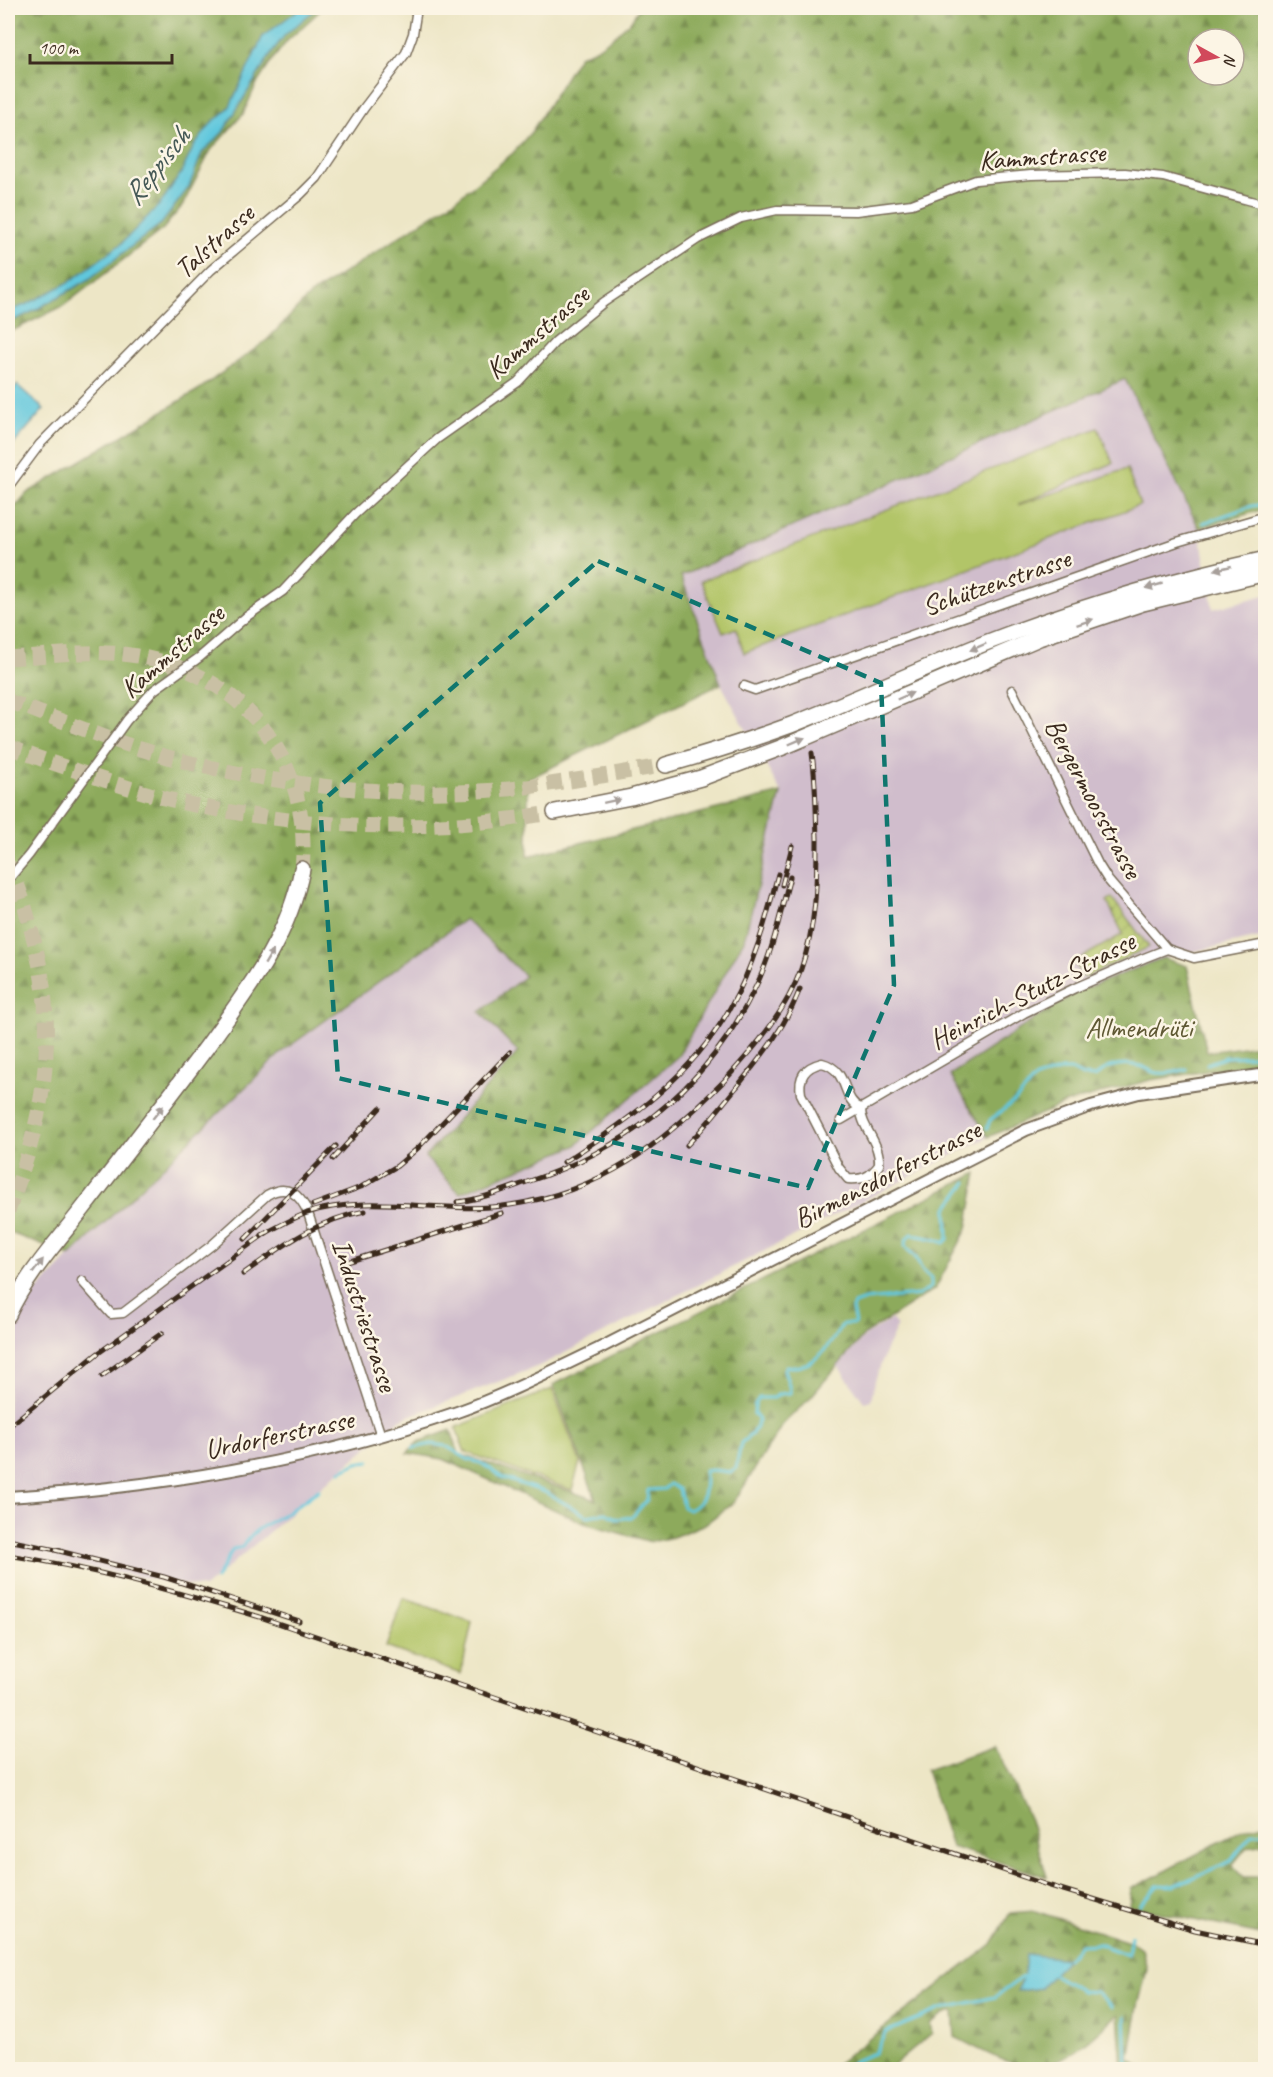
<svg xmlns="http://www.w3.org/2000/svg" width="1273" height="2077" viewBox="0 0 1273 2077" font-family="Caveat,sans-serif">
<style>
.industrial{fill:#d0bdcc}
.forest{fill:url(#forest-firs);stroke:#646a3d;stroke-width:1.5;fill-rule:evenodd}
.garden{fill:url(#garden-furrows);stroke:#767843;stroke-width:1.5}
.pitch{fill:#b2c568;stroke:#767843;stroke-width:1.5}
.water{fill:#60c7dd;stroke:#4e787e;stroke-width:1.5}
.lines{fill:none;stroke-linecap:round;stroke-linejoin:round}
.stream{stroke:#60c7dd;stroke-width:3}
.highway-tunnel{stroke:#c9c0a4;stroke-width:15;stroke-dasharray:15 8;stroke-linecap:butt}
.street-casing{stroke:#796c59;stroke-width:11}
.secondary-casing{stroke:#796c59;stroke-width:14}
.highway-casing{stroke:#796c59;stroke-width:18}
.street{stroke:#fff;stroke-width:8}
.secondary{stroke:#fff;stroke-width:10}
.highway{stroke:#fff;stroke-width:15}
.rail-casing{stroke:#3b2a1e;stroke-width:5}
.rail{stroke:#fcf5e5;stroke-width:3;stroke-dasharray:9;stroke-linecap:butt}
.oneway{fill:#a79f9a}
.marked{fill:none;stroke:#0f766e;stroke-width:4.5;stroke-dasharray:12 8;stroke-linejoin:round}
.labels{text-anchor:middle;dominant-baseline:central;stroke-width:5;stroke-linejoin:round;paint-order:stroke}
.street-label{font-size:28px;fill:#3b2a1e;stroke:#fcf5e5}
.park-label{font-size:28px;fill:#5f5834;stroke:#fcf5e5}
.water-label{font-size:30px;font-style:italic;fill:#465957;stroke:#fcf5e5}
</style>
<defs>
<pattern id="forest-firs" width="22" height="20" patternUnits="userSpaceOnUse" patternTransform="scale(1.5)"><rect width="22" height="20" fill="#8daa5c"/><path d="M5 1l3.5 6h-7zM16 11l3.5 6h-7z" fill="#748b4b"/></pattern>
<pattern id="garden-furrows" width="10" height="10" patternUnits="userSpaceOnUse" patternTransform="scale(1.5)"><rect width="10" height="10" fill="#b2c568"/><path d="M-1 1l2-2M0 10L10 0M9 11l2-2" fill="none" stroke="#9aa95a"/></pattern>
</defs>
<rect width="100%" height="100%" fill="#fcf5e5"/>
<filter id="ink" filterUnits="userSpaceOnUse"><feTurbulence type="fractalNoise" baseFrequency=".0167" numOctaves="2"/><feDisplacementMap in="SourceGraphic" scale="12" xChannelSelector="R" yChannelSelector="G"/><feConvolveMatrix kernelMatrix="1 2 1 2 8 2 1 2 1" color-interpolation-filters="sRGB"/></filter>
<filter id="wash" filterUnits="userSpaceOnUse"><feTurbulence type="fractalNoise" baseFrequency=".008" numOctaves="4" result="noise"/><feDisplacementMap in="SourceGraphic" scale="24" xChannelSelector="R" yChannelSelector="G"/><feGaussianBlur stdDeviation="1.35" result="paint"/><feColorMatrix in="noise" values="0 0 0 0 0 0 0 0 0 0 0 0 0 0 0 0 0 1.4 0 .05"/><feComposite in="paint" operator="in"/></filter>
<g filter="url(#wash)">
<rect width="100%" height="100%" fill="#ede6c6"/>
<!-- industrial -->
<g class="industrial">
<path d="M1125 379 1199 528 1213 609 1265 595V936L1163 958 1076 992 951 1075 988 1137 539 1366 399 1420 204 1588 8 1554V1353L21 1308 70 1256 283 1051 465 918 525 976 518 1052 460 1193 575 1146 678 1056 744 940 781 793 721 684 680 576Z"/>
<path d="M892 1319 897 1327 885 1352 875 1381 871 1400 864 1402 838 1366 866 1335Z"/>
</g>
<!-- forest -->
<g class="forest">
<path d="M8 8H323L287 41 273 59 256 85 243 114 211 150 182 206 163 229 63 306 8 333Z"/>
<path d="M639 8H1265V509L1199 528 1125 379 681 576 721 684 528 779V856L781 793 744 940 678 1056 575 1146 460 1193 425 1157 518 1052 480 1012 525 976 465 919 283 1051 70 1256 8 1232V510L17 505 27 493 198 390 266 341 310 295 454 201 513 153 532 131 579 56 596 49 613 37 631 21ZM1198 39H1234V75H1198Z"/>
<path d="M1163 958 1187 966 1207 1052 1265 1044V1062L1150 1080 1067 1103 988 1137 950 1075 1076 992Z"/>
<path d="M977 1173 967 1229 935 1289 865 1334 809 1399 783 1424 734 1502 705 1524 673 1537 651 1542 584 1523 443 1459 407 1453 418 1442 451 1430 459 1454 596 1500 553 1385Z"/>
<path d="M995 1746 1030 1820 1047 1877 951 1847 926 1770Z"/>
<path d="M1265 1823V1844L1247 1847 1232 1865 1244 1877H1265V1935L1129 1906 1131 1889 1242 1830Z"/>
<path d="M1035 1911 1135 1944 1142 1949 1147 1969 1138 2006 1129 2059 1144 2069H1122L1118 2014C1094 2036 1063 2069 1028 2066 1007 2065 974 2047 955 2037L953 2011 943 2014 930 2024 932 2033 889 2069 829 2070 992 1944 1010 1913ZM1067 1959 1040 1988 1018 1990 1024 1976Z"/>
</g>
<!-- garden -->
<path class="garden" d="M1112 898 1149 947 1084 978 1074 962 1123 934 1107 901Z"/>
<!-- pitch -->
<g class="pitch">
<path d="M1098 428 1113 463 1018 505 1127 469 1140 505 744 653 736 628 723 633 701 581Z"/>
<path d="M552 1389 580 1462 572 1490 533 1476 530 1477 529 1475 468 1453 467 1451 465 1452 456 1429 457 1427Z"/>
<path d="M403 1598 472 1622 461 1674 386 1647Z"/>
</g>
<!-- water -->
<g class="water">
<path d="M301 8H317L285 35 272 52 223 132 202 153 189 187 162 223 88 280 30 313 8 323V311L25 305 69 282 121 244 160 204 181 173 194 146 213 121 222 115 230 106 263 36Z"/>
<path d="M17 385 44 409 13 445 8 440V396Z"/>
<path d="M1026 1954 1067 1959 1041 1988 1017 1991 1024 1976Z"/>
</g>
<g class="lines">
<!-- stream -->
<g class="stream">
<path d="M1203 523 1252 506 1266 504"/>
<path d="M1207 1064 1226 1057 1253 1056 1266 1053"/>
<path d="M987 1128 990 1120 1015 1101 1036 1078 1062 1070H1071L1083 1076 1095 1077C1107 1065 1123 1062 1140 1066 1145 1067 1149 1070 1153 1072 1165 1075 1176 1072 1187 1069"/>
<path d="M413 1448 432 1444 446 1446 469 1460 481 1463 503 1478 545 1492 587 1516 606 1513 618 1519 632 1517 647 1500 648 1490 664 1489 670 1484 679 1489 683 1507 689 1510C706 1501 705 1489 705 1471L712 1470 730 1472 736 1468 741 1443 752 1434 759 1420 754 1414 755 1404 759 1398H774L779 1394 790 1393V1389L784 1369 786 1366C813 1372 830 1345 843 1324H855L852 1309 854 1304 865 1300 919 1295 931 1287V1279C922 1273 921 1268 916 1258 913 1253 908 1251 905 1246L906 1240 912 1234C923 1238 934 1237 944 1243L948 1239 947 1208 967 1182"/>
<path d="M341 1471 357 1463 370 1461"/>
<path d="M216 1579 233 1549 242 1547C255 1527 268 1524 287 1512 298 1506 308 1497 319 1490"/>
<path d="M1140 1906 1158 1885 1173 1886 1231 1861 1252 1833H1266"/>
<path d="M1067 1959 1080 1945 1099 1944 1128 1955 1131 1936"/>
<path d="M1054 1975 1082 1991 1097 1992 1112 2007"/>
<path d="M1125 2016 1127 2069"/>
<path d="M847 2070 854 2061 875 2053 886 2032 941 2009 995 1997 1024 1976"/>
</g>
</g>
</g>
<g filter="url(#ink)">
<g class="lines">
<!-- highway-tunnel -->
<g class="highway-tunnel">
<path d="M8 658C48 656 90 649 130 655 240 669 313 759 302 869"/>
<path d="M8 701C53 717 98 736 144 750 260 786 407 801 527 787 574 781 620 773 666 765"/>
<path d="M8 746C31 756 56 764 80 772 116 784 152 796 189 804 309 829 434 834 555 812"/>
<path d="M8 864C19 885 26 909 32 933 60 1034 45 1115 8 1211"/>
</g>
<defs>
<g id="street">
<path d="M8 487 40 444 211 270 300 195 317 178 364 108 406 53 413 34 417 8"/>
<path d="M744 686 755 690 1177 542 1266 516"/>
<path d="M1012 690 1098 864 1108 880 1167 949"/>
<path d="M8 880 29 855 127 720 154 690 200 657 246 617 283 591 355 514 437 439 518 382 556 341 604 302 698 239 741 218 777 210 856 211 912 204 976 180 1031 175 1125 173 1163 177 1266 205"/>
<path d="M822 1063C850 1070 841 1101 861 1108 860 1127 881 1142 879 1165 870 1177 863 1180 848 1179L839 1168 801 1094C798 1077 805 1067 822 1063Z"/>
<path d="M841 1120 1024 1013 1075 988 1144 958 1167 949 1194 958 1266 944"/>
<path d="M82 1281 111 1314 123 1313 212 1245 267 1195C287 1183 300 1194 308 1213L381 1436"/>
</g>
<path id="secondary" d="M8 1497C160 1487 312 1462 457 1412 505 1395 552 1371 598 1349L1026 1130 1091 1106 1139 1093 1266 1074"/>
<g id="highway">
<path d="M666 765C709 753 750 740 791 725 858 699 922 668 988 642 1079 607 1171 580 1266 559"/>
<path d="M555 812 631 797 701 778 783 747 1039 638 1143 603 1266 573"/>
<path d="M8 1315C25 1277 55 1244 81 1211 123 1157 165 1103 206 1048 246 992 289 938 302 869"/>
</g>
</defs>
<!-- street casing -->
<use href="#street" class="street-casing"/>
<!-- secondary casing -->
<use href="#secondary" class="secondary-casing"/>
<!-- highway casing -->
<use href="#highway" class="highway-casing"/>
<!-- street -->
<use href="#street" class="street"/>
<!-- secondary -->
<use href="#secondary" class="secondary"/>
<!-- highway -->
<use href="#highway" class="highway"/>
<defs>
<g id="rail">
<path d="M782 885 792 846"/>
<path d="M687 1145C705 1127 720 1107 736 1088 762 1056 785 1028 800 989"/>
<path d="M333 1159 380 1108"/>
<path d="M564 1162C628 1121 692 1076 730 1008 754 966 766 920 778 874"/>
<path d="M457 1202C482 1199 504 1190 527 1182 630 1148 709 1085 756 986 773 952 780 914 790 877"/>
<path d="M313 1205 361 1187 397 1166 418 1148 510 1052"/>
<path d="M262 1235C277 1227 291 1219 307 1213 372 1192 443 1215 510 1205 603 1191 661 1145 725 1080 755 1048 786 1011 801 969 816 926 817 884 817 839 816 810 816 782 812 753"/>
<path d="M245 1239 336 1146"/>
<path d="M344 1263 502 1213"/>
<path d="M243 1274C282 1246 317 1220 365 1211"/>
<path d="M102 1376 162 1333"/>
<path d="M8 1427 97 1354 269 1231"/>
<path d="M8 1540 61 1551"/>
<path d="M55 1550 164 1577 299 1621"/>
<path d="M8 1555C94 1568 177 1592 260 1617L1047 1885 1195 1930 1266 1945"/>
</g>
</defs>
<!-- rail casing -->
<use href="#rail" class="rail-casing"/>
<!-- rail -->
<use href="#rail" class="rail"/>
</g>
<!-- one-way arrows -->
<defs><path id="oneway-solid" d="M-6-.8H1V-3.2L6.5 0L1 3.2V.8H-6Z" transform="scale(1.5)"/></defs>
<g class="oneway">
<use href="#oneway-solid" transform="translate(1223 568) rotate(167)"/>
<use href="#oneway-solid" transform="translate(1154 586) rotate(164)"/>
<use href="#oneway-solid" transform="translate(1085 622) rotate(-19)"/>
<use href="#oneway-solid" transform="translate(978 647) rotate(157)"/>
<use href="#oneway-solid" transform="translate(905 696) rotate(-23)"/>
<use href="#oneway-solid" transform="translate(797 741) rotate(-23)"/>
<use href="#oneway-solid" transform="translate(612 801) rotate(-12)"/>
<use href="#oneway-solid" transform="translate(269 957) rotate(-59)"/>
<use href="#oneway-solid" transform="translate(158 1112) rotate(-52)"/>
<use href="#oneway-solid" transform="translate(38 1266) rotate(-53)"/>
</g>
</g>
<!-- marked area -->
<path class="marked" d="M598 561 881 683 894 985 808 1188 338 1078 320 803Z"/>
<g class="labels">
<!-- street labels -->
<g class="street-label">
<text transform="translate(1042 156) rotate(-4)">Kammstrasse</text>
<text transform="translate(214 241) rotate(-42)">Talstrasse</text>
<text transform="translate(537 332) rotate(-41)">Kammstrasse</text>
<text transform="translate(996 582) rotate(-19)">Schützenstrasse</text>
<text transform="translate(172 651) rotate(-41)">Kammstrasse</text>
<text transform="translate(1094 798) rotate(62)">Bergermoosstrasse</text>
<text transform="translate(1032 990) rotate(-27)">Heinrich-Stutz-Strasse</text>
<text transform="translate(887 1174) rotate(-27)">Birmensdorferstrasse</text>
<text transform="translate(365 1315) rotate(72)">Industriestrasse</text>
<text transform="translate(279 1434) rotate(-12)">Urdorferstrasse</text>
</g>
<!-- park labels -->
<g class="park-label">
<text x="1139" y="1027">Allmendrüti</text>
</g>
<!-- water labels -->
<g class="water-label">
<text transform="translate(156 166) rotate(-52)">Reppisch</text>
</g>
</g>
<!-- margin -->
<rect width="1273" height="2077" fill="none" stroke="#fcf5e5" stroke-width="30"/>
<!-- north arrow -->
<g transform="translate(1216 57) rotate(98)"><circle r="28" fill="#fcf5e5" stroke="#afa495" stroke-width="1.5"/>
<path d="M0-4.5L10 22L0 15L-10 22Z" fill="#d1495b"/>
<text y="-9" font-size="16" font-weight="bold" text-anchor="middle" fill="#3b2a1e">N</text>
</g>
<!-- scale -->
<path d="M30 54v9h142v-9" fill="none" stroke="#3b2a1e" stroke-width="3"/>
<text x="39" y="54" font-size="18" fill="#3b2a1e" stroke="#fcf5e5" stroke-width="4.5" paint-order="stroke">100 m</text>
</svg>
